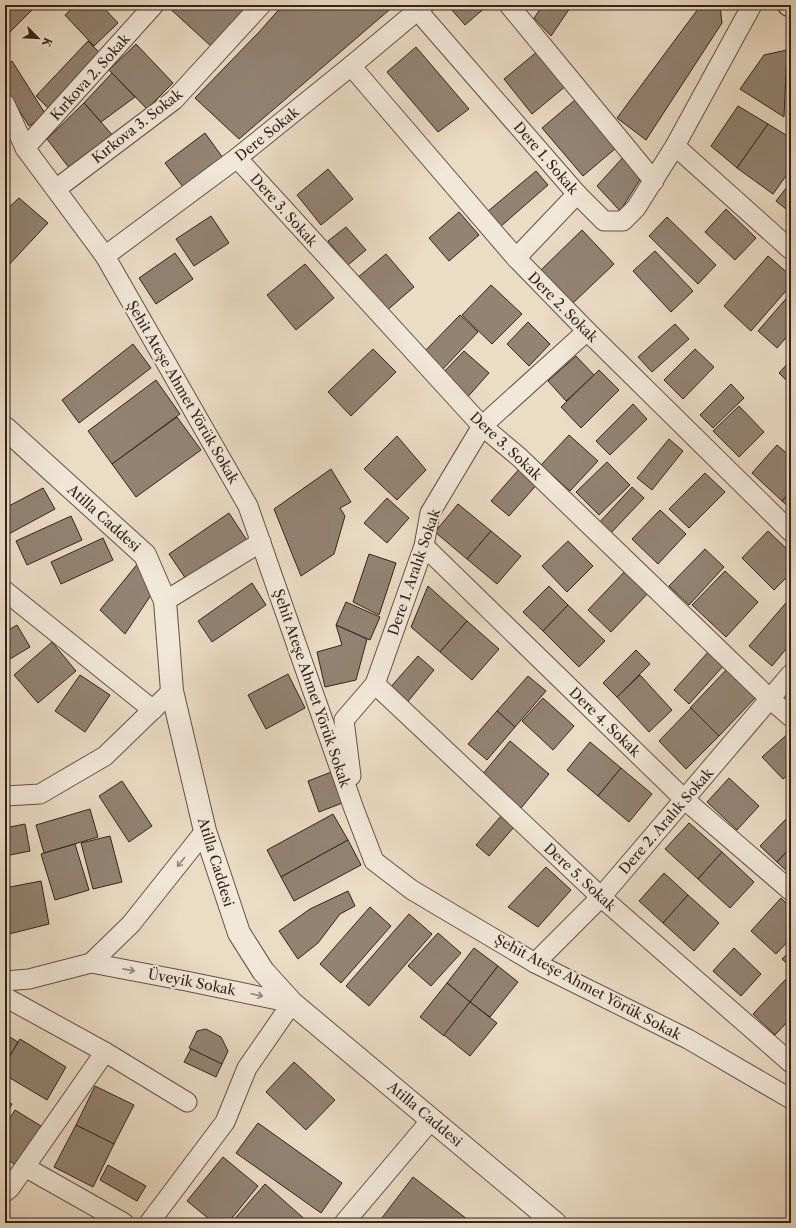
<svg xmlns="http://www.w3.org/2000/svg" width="796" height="1228" viewBox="0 0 796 1228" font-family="'Libre Caslon Text',serif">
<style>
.building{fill:#938373;stroke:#33231c}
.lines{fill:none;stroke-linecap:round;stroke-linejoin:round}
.minor-casing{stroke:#615146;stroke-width:21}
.tertiary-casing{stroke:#615146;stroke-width:24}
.secondary-casing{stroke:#33231c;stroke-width:24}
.minor{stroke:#f2e8d9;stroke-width:19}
.tertiary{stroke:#f2e8d9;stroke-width:22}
.secondary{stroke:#f2e8d9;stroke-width:22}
.oneway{stroke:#92867a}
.labels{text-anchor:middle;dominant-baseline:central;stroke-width:4;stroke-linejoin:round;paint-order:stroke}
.street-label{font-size:14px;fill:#33231c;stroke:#f2e8d9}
</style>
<rect width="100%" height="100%" fill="#ebdcc4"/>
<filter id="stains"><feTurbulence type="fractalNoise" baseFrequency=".005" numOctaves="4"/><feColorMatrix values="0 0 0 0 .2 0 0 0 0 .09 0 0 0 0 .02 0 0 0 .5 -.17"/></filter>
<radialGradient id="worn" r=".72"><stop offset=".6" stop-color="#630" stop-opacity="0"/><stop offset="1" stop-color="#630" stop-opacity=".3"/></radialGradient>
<!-- building -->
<g class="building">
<path d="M5 5H37L5 37Z"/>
<path d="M76 5H101L118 23 94 46 65 15Z"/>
<path d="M166 5H251L213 48Z"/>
<path d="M283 5H395L239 139 195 98 259 32Z"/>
<path d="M457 5H486L487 6 465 25 451 9Z"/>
<path d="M543 5H572L551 36 534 18Z"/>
<path d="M701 5H720L722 23 646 140 617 118Z"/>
<path d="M88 41 102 55 50 110 36 96Z"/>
<path d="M136 44 173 83 147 109 109 70Z"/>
<path d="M416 47 469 109 438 132 387 72Z"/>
<path d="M787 50 784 117 740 89 764 55Z"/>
<path d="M538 51 567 85 532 114 504 79Z"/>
<path d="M12 61 46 115 29 126 5 88V66Z"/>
<path d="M112 73 135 97 101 122 84 103Z"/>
<path d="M575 100 616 148 583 176 542 128Z"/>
<path d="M84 103 115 138 70 169 47 139Z"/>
<path d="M738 106 768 124 737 168 711 146Z"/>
<path d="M768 124 791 138V169L773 194 737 168Z"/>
<path d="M205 133 223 158 183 187 165 163Z"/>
<path d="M626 154 643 175 620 211 597 186Z"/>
<path d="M328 169 353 199 321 225 297 195Z"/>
<path d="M536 171 548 185 500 227 487 212Z"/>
<path d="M791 182V213L776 201Z"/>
<path d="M19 198 48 223 5 269V211Z"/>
<path d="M726 209 756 238 735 260 705 232Z"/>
<path d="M459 212 479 235 449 261 429 238Z"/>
<path d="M211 216 229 243 194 266 176 239Z"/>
<path d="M667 217 716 265 698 284 649 236Z"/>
<path d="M346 227 366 250 348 265 328 241Z"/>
<path d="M582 230 614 264 572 304 540 271Z"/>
<path d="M655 251 693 291 671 312 633 271Z"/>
<path d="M175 253 193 279 156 304 139 278Z"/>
<path d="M386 254 414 287 385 312 357 278Z"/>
<path d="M768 256 791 276V285L751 331 724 306Z"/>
<path d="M305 264 334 298 296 330 267 295Z"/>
<path d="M491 285 522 314 492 344 462 315Z"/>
<path d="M791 293V332L777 348 758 331Z"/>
<path d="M460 315 478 332 441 371 423 353Z"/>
<path d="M528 322 550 344 529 366 507 344Z"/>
<path d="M675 324 689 339 652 372 638 357Z"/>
<path d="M133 344 151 368 79 423 62 400Z"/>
<path d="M373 349 396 372 351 416 328 392Z"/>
<path d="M695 349 714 367 683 399 664 380Z"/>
<path d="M464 351 489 373 464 401 438 378Z"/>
<path d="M576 356 594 375 566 401 548 381Z"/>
<path d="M791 360V385L779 373Z"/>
<path d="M599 370 619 390 581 428 561 407Z"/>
<path d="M156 380 180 414 112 464 88 431Z"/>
<path d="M731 384 744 398 713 428 700 415Z"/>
<path d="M633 404 647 419 610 455 596 441Z"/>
<path d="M739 406 764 432 739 457 713 431Z"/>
<path d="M177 417 201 450 136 497 112 464Z"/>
<path d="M569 435 598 461 570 491 541 465Z"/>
<path d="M397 436 426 470 397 500 364 469Z"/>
<path d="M669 439 683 451 652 490 637 478Z"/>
<path d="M777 445 791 457V491L782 501 752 473Z"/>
<path d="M607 462 630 485 599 515 576 492Z"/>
<path d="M521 467 539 482 509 516 491 501Z"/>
<path d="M331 469 351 502 340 508 345 516 334 554 301 576 274 509Z"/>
<path d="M705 473 725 492 689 528 669 509Z"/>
<path d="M632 487 644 498 609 535 598 524Z"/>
<path d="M43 488 55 509 5 536V508Z"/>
<path d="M791 491V509L782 501Z"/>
<path d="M387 498 409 518 387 543 364 523Z"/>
<path d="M458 504 491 531 467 559 435 532Z"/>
<path d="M660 510 686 534 658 564 632 539Z"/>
<path d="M229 513 248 542 188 582 169 554Z"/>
<path d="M71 516 82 540 27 565 16 541Z"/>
<path d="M491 531 521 556 497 584 467 559Z"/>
<path d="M768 531 791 553V573L774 590 742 558Z"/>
<path d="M103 538 113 560 61 584 51 562Z"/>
<path d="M568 541 593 566 567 592 542 566Z"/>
<path d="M705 549 724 567 689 605 669 586Z"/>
<path d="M369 554 396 563 379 615 353 602Z"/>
<path d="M139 562 155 589 125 634 100 610Z"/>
<path d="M628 568 651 590 611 632 588 610Z"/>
<path d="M725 571 758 602 726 637 692 605Z"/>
<path d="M252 583 266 605 212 642 198 621Z"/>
<path d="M428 586 467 621 440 652 411 627Z"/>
<path d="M549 586 568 605 543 631 523 612Z"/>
<path d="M791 597V643L772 666 749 646Z"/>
<path d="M346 602 380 617 370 640 336 625Z"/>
<path d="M568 605 605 641 579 667 543 631Z"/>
<path d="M467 621 499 649 472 680 440 652Z"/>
<path d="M17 625 30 647 5 662V632Z"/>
<path d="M336 625 367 639 356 680 325 687 317 652 342 645Z"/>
<path d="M52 642 76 671 38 703 14 675Z"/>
<path d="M636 650 650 664 617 697 603 683Z"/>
<path d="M710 650 725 664 689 704 674 690Z"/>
<path d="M418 656 434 670 405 705 388 690Z"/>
<path d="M727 669 756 697 719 736 690 708Z"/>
<path d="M288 674 305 708 266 729 248 695Z"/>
<path d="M80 675 110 695 85 732 55 711Z"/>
<path d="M640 675 672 710 649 732 617 697Z"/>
<path d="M528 676 546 691 515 727 497 711Z"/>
<path d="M543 698 574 726 553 750 522 721Z"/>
<path d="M691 708 719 736 686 769 659 741Z"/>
<path d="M497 711 515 727 487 760 468 744Z"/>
<path d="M791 731V772L783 779 762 757Z"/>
<path d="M510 741 549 774 521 808 482 775Z"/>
<path d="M590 742 621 768 598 796 567 770Z"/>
<path d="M621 768 652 794 629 822 598 796Z"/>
<path d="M334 771 345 802 319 812 308 781Z"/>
<path d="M729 778 759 806 737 830 707 802Z"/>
<path d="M122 781 152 826 129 842 99 796Z"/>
<path d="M90 809 98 837 44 853 36 825Z"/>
<path d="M333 814 348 840 281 877 267 850Z"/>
<path d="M501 816 514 827 489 856 476 845Z"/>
<path d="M786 819 791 824V847L777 862 760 846Z"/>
<path d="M689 823 722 852 698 879 665 849Z"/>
<path d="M25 824 30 851 5 856V828Z"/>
<path d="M110 836 122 882 93 889 81 843Z"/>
<path d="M348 840 361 865 294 901 281 877Z"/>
<path d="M75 844 89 890 55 900 41 854Z"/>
<path d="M791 847V875L777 862Z"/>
<path d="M722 852 754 882 730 908 698 879Z"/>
<path d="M546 867 571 890 538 927 508 907Z"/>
<path d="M664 873 688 895 663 923 639 901Z"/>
<path d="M41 881 49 924 5 935V888Z"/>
<path d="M348 891 355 906 340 914 318 943 298 959 279 931 310 909Z"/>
<path d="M688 895 719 923 694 951 663 923Z"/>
<path d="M781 898 791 908V938L776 954 751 931Z"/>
<path d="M370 907 391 926 341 983 320 964Z"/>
<path d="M409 914 432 934 369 1006 346 986Z"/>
<path d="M438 933 461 953 431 986 408 966Z"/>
<path d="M474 948 498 966 470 1002 447 983Z"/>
<path d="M734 948 761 974 741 996 713 971Z"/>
<path d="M791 950V967L782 959Z"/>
<path d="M498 966 518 982 490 1017 470 1002Z"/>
<path d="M786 979 791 983V1018L775 1035 753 1014Z"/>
<path d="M447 983 470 1002 444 1036 420 1017Z"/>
<path d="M470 1002 497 1023 470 1056 444 1035Z"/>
<path d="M206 1029 221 1037 228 1051 222 1064 189 1048 197 1031Z"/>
<path d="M5 1034 18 1042 5 1064Z"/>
<path d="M20 1039 66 1067 47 1100 5 1075V1064Z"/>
<path d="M191 1049 222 1064 216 1077 184 1062Z"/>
<path d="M294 1062 335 1100 306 1130 266 1092Z"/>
<path d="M95 1086 134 1105 114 1144 76 1125Z"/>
<path d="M5 1100 12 1104 5 1116Z"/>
<path d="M15 1110 41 1126 17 1166 5 1158V1126Z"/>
<path d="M258 1123 342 1183 321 1213 236 1153Z"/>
<path d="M76 1125 114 1144 93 1187 54 1167Z"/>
<path d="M223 1157 258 1186 228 1223H214L187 1201Z"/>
<path d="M108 1165 146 1186 137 1201 100 1180Z"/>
<path d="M413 1177 472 1223H378Z"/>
<path d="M265 1184 309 1223H231Z"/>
</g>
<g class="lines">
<defs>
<g id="minor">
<path d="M509 5 654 181"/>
<path d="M418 11 577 194 604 221H623L636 208 675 146 752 5"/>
<path d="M351 66 516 258 587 331 791 532"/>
<path d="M5 104 25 148 105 256 248 506 354 809 374 861 412 890 535 963 688 1039 791 1099"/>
<path d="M675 146 791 250"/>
<path d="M25 148 154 5"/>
<path d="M237 158 482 426 519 457 769 698 791 717"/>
<path d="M56 189 174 100 261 5"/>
<path d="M105 256 237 158 351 66 424 5"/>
<path d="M516 258 577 194"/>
<path d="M424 546 684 799 791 891"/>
<path d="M5 591 153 710"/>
<path d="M165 601 261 542"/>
<path d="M375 684 601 897 791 1063"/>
<path d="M351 776 344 720 375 684 424 546 430 513 482 426 587 331"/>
<path d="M5 796 40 794 105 756 172 691"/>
<path d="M91 963 131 924 205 831"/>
<path d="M535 963 601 897 791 674"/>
<path d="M5 981 29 979 91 963 186 981 292 1003 247 1068 225 1122 149 1223"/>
<path d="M5 997 105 1052 187 1102"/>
<path d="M25 1167 124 1223"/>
<path d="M5 1192 10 1188 105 1052"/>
<path d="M344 1223 432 1119"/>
</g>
<path id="tertiary" d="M5 428 145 555 165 601 172 691 205 831 239 933 263 971 292 1003 555 1223"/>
<path id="secondary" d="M789 5H791"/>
</defs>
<!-- minor casing -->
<use href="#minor" class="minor-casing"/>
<!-- tertiary casing -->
<use href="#tertiary" class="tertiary-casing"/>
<!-- secondary casing -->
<use href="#secondary" class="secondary-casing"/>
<!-- minor -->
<use href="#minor" class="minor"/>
<!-- tertiary -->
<use href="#tertiary" class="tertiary"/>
<!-- secondary -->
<use href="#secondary" class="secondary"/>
</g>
<!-- one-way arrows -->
<defs><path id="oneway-shaft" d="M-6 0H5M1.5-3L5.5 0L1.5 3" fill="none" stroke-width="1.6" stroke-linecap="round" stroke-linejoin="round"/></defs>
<g class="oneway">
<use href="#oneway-shaft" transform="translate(181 862) rotate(128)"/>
<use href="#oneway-shaft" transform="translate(129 970) rotate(11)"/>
<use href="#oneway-shaft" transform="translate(257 995) rotate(12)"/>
</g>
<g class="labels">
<!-- street labels -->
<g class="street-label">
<text transform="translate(90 77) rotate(-48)">Kırkova 2. Sokak</text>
<text transform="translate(137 126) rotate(-38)">Kırkova 3. Sokak</text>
<text transform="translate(267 134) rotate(-39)">Dere Sokak</text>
<text transform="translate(546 158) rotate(49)">Dere 1. Sokak</text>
<text transform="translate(284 210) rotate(48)">Dere 3. Sokak</text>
<text transform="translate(563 307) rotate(45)">Dere 2. Sokak</text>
<text transform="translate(183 392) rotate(60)">Şehit Ateşe Ahmet Yörük Sokak</text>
<text transform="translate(506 446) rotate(43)">Dere 3. Sokak</text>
<text transform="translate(104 518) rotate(42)">Atilla Caddesi</text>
<text transform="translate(414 572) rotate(-71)">Dere 1. Aralık Sokak</text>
<text transform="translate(312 688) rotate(71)">Şehit Ateşe Ahmet Yörük Sokak</text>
<text transform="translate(605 722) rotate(44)">Dere 4. Sokak</text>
<text transform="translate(666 821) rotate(-49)">Dere 2. Aralık Sokak</text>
<text transform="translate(216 862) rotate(73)">Atilla Caddesi</text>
<text transform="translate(580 877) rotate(43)">Dere 5. Sokak</text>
<text transform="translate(192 982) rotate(11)">Üveyik Sokak</text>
<text transform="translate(588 987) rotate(28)">Şehit Ateşe Ahmet Yörük Sokak</text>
<text transform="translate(425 1114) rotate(40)">Atilla Caddesi</text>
</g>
</g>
<!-- margin -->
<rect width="796" height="1228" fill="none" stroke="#ebdcc4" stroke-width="20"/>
<rect x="6" y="6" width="784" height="1216" fill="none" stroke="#33231c" stroke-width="2"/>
<rect x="10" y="10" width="776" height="1208" fill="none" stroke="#33231c"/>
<!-- north arrow -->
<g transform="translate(38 38) rotate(114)" stroke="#f2e8d9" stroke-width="3" paint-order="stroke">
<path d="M0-3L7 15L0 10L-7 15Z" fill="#33231c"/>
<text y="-6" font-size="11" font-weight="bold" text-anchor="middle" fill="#33231c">K</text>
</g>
<rect width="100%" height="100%" filter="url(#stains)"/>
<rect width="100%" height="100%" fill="url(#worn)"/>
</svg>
